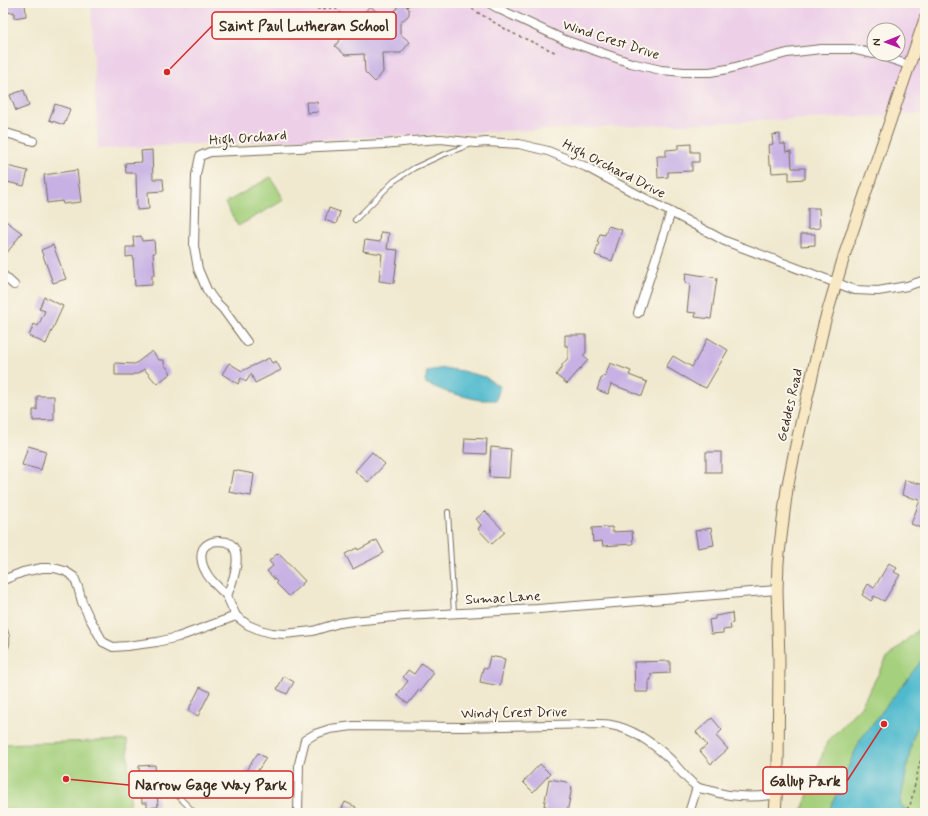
<svg xmlns="http://www.w3.org/2000/svg" width="928" height="816" viewBox="0 0 928 816" font-family="Mynerve,sans-serif">
<style>
.built{fill:#edd0e8;fill-rule:evenodd}
.green{fill:#a5d07d;stroke:#707d4e}
.water{fill:#50bacd;stroke:#467276}
.building{fill:#c7b1e4}
.lines{fill:none;stroke-linecap:round;stroke-linejoin:round}
.service-casing{stroke:#7a6d5c;stroke-width:6}
.minor-casing{stroke:#7a6d5c;stroke-width:10}
.secondary-casing{stroke:#7a6d5c;stroke-width:13}
.path{stroke:#7a6d5c;stroke-width:1.5;stroke-dasharray:3 3;stroke-linecap:butt}
.service{stroke:#fff;stroke-width:4}
.minor{stroke:#fff;stroke-width:8}
.secondary{stroke:#f8e8c3;stroke-width:11}
.labels{text-anchor:middle;dominant-baseline:central;stroke-width:4;stroke-linejoin:round;paint-order:stroke}
.street-label{font-size:14px;fill:#3b2a1e;stroke:#fbf7ec}
.leader{fill:none;stroke:#d62828;stroke-width:1.5}
.callout-dot{fill:#d62828;stroke:#fbf7ec;stroke-width:1.5}
.callout{fill:#fbf7ec;stroke:#d62828;stroke-width:1.5}
.callout-label{font-size:15px;text-anchor:middle;font-weight:bold;fill:#3b2a1e}
</style>
<rect width="100%" height="100%" fill="#fbf7ec"/>
<filter id="ink" filterUnits="userSpaceOnUse"><feTurbulence type="fractalNoise" baseFrequency=".025" numOctaves="2"/><feDisplacementMap in="SourceGraphic" scale="8" xChannelSelector="R" yChannelSelector="G"/><feConvolveMatrix kernelMatrix="1 2 1 2 8 2 1 2 1" color-interpolation-filters="sRGB"/></filter>
<filter id="wash" filterUnits="userSpaceOnUse"><feTurbulence type="fractalNoise" baseFrequency=".012" numOctaves="4" result="noise"/><feDisplacementMap in="SourceGraphic" scale="16" xChannelSelector="R" yChannelSelector="G"/><feGaussianBlur stdDeviation="0.9" result="paint"/><feColorMatrix in="noise" values="0 0 0 0 0 0 0 0 0 0 0 0 0 0 0 0 0 1.4 0 .05"/><feComposite in="paint" operator="in"/></filter>
<g filter="url(#wash)">
<rect width="100%" height="100%" fill="#f0e9cf"/>
<!-- built -->
<path class="built" d="M91 3H925V114L243 142 98 149ZM874 30H898V54H874Z"/>
<!-- green -->
<g class="green">
<path d="M271 177 284 200 238 226 225 203Z"/>
<path d="M925 623V813H801L827 742 861 706 887 658Z"/>
<path d="M127 740 131 813H3V744Z"/>
</g>
<!-- water -->
<g class="water">
<path d="M444 368 462 371 485 377 500 387 496 400H479L447 392 425 383 427 371Z"/>
<path d="M925 656V706L912 741 900 805 911 813H887L881 809 878 813H828L860 740Z"/>
</g>
<g id="blocks">
<!-- building -->
<g class="building">
<path d="M3 3H25L26 16 14 18V12L3 13Z"/>
<path d="M400 5H405L409 9V14L408 16 400 23V34L410 42 401 53H382L383 72 375 82 365 72 364 54 345 55 335 46 344 35 357 34 362 29 361 16 370 6 381 15H391Z"/>
<path d="M24 90 29 106 16 111 10 95Z"/>
<path d="M306 102H317L318 112 307 113Z"/>
<path d="M55 104 70 109 64 125 49 120Z"/>
<path d="M780 134V144H785L786 152 791 151 792 168H805V179L789 180V172L772 173 771 164H769L768 145 773 144 772 135Z"/>
<path d="M691 144V152H699V162H692V171L668 172V177L658 178 657 156H666V150L678 149V145Z"/>
<path d="M152 150 153 179H163L164 191 148 192 149 209 137 210 136 173H126L125 163 142 162 141 151Z"/>
<path d="M3 165 28 171 24 186 3 181Z"/>
<path d="M77 170 81 202 63 204 62 201 47 203 44 175Z"/>
<path d="M329 208 340 212 336 224 325 220Z"/>
<path d="M808 208H819L820 228 808 229Z"/>
<path d="M3 219 22 233 3 258Z"/>
<path d="M608 226 622 230 612 261 595 255 599 242H597L600 234 605 235Z"/>
<path d="M381 232 389 233 387 249 398 250 394 283 379 281 382 254 363 251 365 240 380 242Z"/>
<path d="M801 234H815V245L801 246Z"/>
<path d="M141 236 142 241 154 240 155 253H153L155 275H152V285L135 286 133 256 126 257V247H134L133 237Z"/>
<path d="M53 245 66 279 53 283 41 250Z"/>
<path d="M686 273 717 278 711 319 695 317 696 313 687 312 690 284 685 283Z"/>
<path d="M44 297 63 306 46 344 29 336 34 324 38 326 45 311 39 309Z"/>
<path d="M565 335H586V352L583 356 588 360 567 384 556 375 562 368V365L568 358V346H565Z"/>
<path d="M708 338 728 350 706 388 699 385V386L666 367 673 356 692 367Z"/>
<path d="M152 351 159 360H164V364L171 373 157 384 144 369 138 374H134L132 375H115V363L135 364Z"/>
<path d="M269 358 272 363 276 361 281 370 255 383 251 374 246 382 241 378 238 384 222 374 229 363 242 371Z"/>
<path d="M610 363 631 371 629 375 647 382 642 396 611 384 608 394 597 390 602 376 605 377Z"/>
<path d="M37 396H54V420L33 421V410H37Z"/>
<path d="M465 438 487 439 486 454 464 453Z"/>
<path d="M28 446 46 451 41 470 22 465Z"/>
<path d="M491 447 511 449 509 478 489 477Z"/>
<path d="M372 452 385 464 368 482 355 471Z"/>
<rect x="706" y="452" width="15" height="20"/>
<path d="M233 470 254 474 251 496 229 492Z"/>
<path d="M905 480 925 485V529L911 524 920 500 902 495Z"/>
<path d="M485 511 505 532 492 544 478 529 481 525 476 519Z"/>
<path d="M612 527V532L632 531 633 544 603 546 602 541 593 542 592 528Z"/>
<path d="M711 528 714 545 698 548 695 531Z"/>
<path d="M377 540 384 553 353 569 345 554 357 548 358 550Z"/>
<path d="M278 553 305 581 289 596 276 583 277 582 267 571 273 566 269 561Z"/>
<path d="M889 563 897 568 894 572 900 575 884 601 874 596 871 601 862 595 868 584 874 588Z"/>
<path d="M732 613 733 623 730 624 731 629 723 630V633L711 634 709 620 715 619V616Z"/>
<path d="M490 656 505 659 500 686 480 682 483 668 487 669Z"/>
<path d="M670 661V673L651 674V680H649V692H635L634 662Z"/>
<path d="M422 663 434 673 420 691 419 690 408 704 397 695 408 681 403 677 408 670 414 674Z"/>
<path d="M284 676 294 682 287 694 277 689Z"/>
<path d="M200 687 210 692 198 716 188 711Z"/>
<path d="M712 718 722 730 716 736 728 749 711 764 700 751 707 745 696 732Z"/>
<path d="M258 753 266 758 251 781 243 775Z"/>
<path d="M540 764 550 774 533 792 523 782Z"/>
<path d="M155 765 158 807 147 808V803H142L139 766Z"/>
<path d="M549 779 567 782 572 787 567 813H545L546 806H544Z"/>
<path d="M345 802 356 807 353 813H340Z"/>
</g>
</g>
</g>
<g filter="url(#ink)">
<use href="#blocks" fill-opacity="0" stroke="#7a6d5c" stroke-width="1"/>
<g class="lines">
<defs>
<g id="service">
<path d="M355 220 394 181 414 168 440 156 472 144"/>
<path d="M448 512 454 613"/>
<path d="M177 795 195 813"/>
</g>
<g id="minor">
<path d="M489 3 501 10 565 40 631 63 661 70 684 72H710L728 69 787 53 821 49H852L874 54"/>
<path d="M876 54 909 65"/>
<path d="M3 132 33 141"/>
<path d="M3 275 14 285"/>
<path d="M638 313 671 212"/>
<path d="M247 342 223 309 214 300 207 290 198 269 194 246 196 175 200 156 210 152 384 144 412 141 441 139 476 143 486 142 519 144 548 151 586 167 725 241 855 290 878 291 907 286 925 280"/>
<path d="M220 541C222 542 225 541 227 542 246 550 232 583 227 596 221 589 209 580 206 572 201 564 198 549 208 544 212 541 216 541 220 541Z"/>
<path d="M3 580 23 572 42 568H54L65 571 74 577 78 587 82 602 89 617 103 642 113 647 127 646 157 642 178 637 236 616 248 625 260 630 272 633 284 634 313 631 339 623 353 621 404 616 538 609 777 590"/>
<path d="M227 596 236 616"/>
<path d="M3 630C5 636 7 643 3 648"/>
<path d="M298 813 299 764 305 740 315 734 330 729 353 726 462 727 596 724C601 724 606 724 611 725 634 729 654 744 671 760 679 769 686 779 696 786 699 789 704 789 708 790 730 797 754 798 777 794"/>
<path d="M689 813 697 787"/>
</g>
<path id="secondary" d="M775 813 778 771 779 661 777 590 778 562 784 512 787 489 796 445 824 324 845 253 925 19"/>
</defs>
<!-- service casing -->
<use href="#service" class="service-casing"/>
<!-- minor casing -->
<use href="#minor" class="minor-casing"/>
<!-- secondary casing -->
<use href="#secondary" class="secondary-casing"/>
<!-- path -->
<g class="path">
<path d="M422 3H429"/>
<path d="M462 3 512 33 557 53"/>
<path d="M407 7 410 3"/>
<path d="M317 9 335 8 360 32"/>
<path d="M902 813 910 806 923 749 925 744"/>
</g>
<!-- service -->
<use href="#service" class="service"/>
<!-- minor -->
<use href="#minor" class="minor"/>
<!-- secondary -->
<use href="#secondary" class="secondary"/>
</g>
</g>
<g class="labels">
<!-- street labels -->
<g class="street-label">
<text transform="translate(611 40) rotate(18)">Wind Crest Drive</text>
<text transform="translate(248 138) rotate(-4)">High Orchard</text>
<text transform="translate(614 169) rotate(27)">High Orchard Drive</text>
<text transform="translate(790 405) rotate(-77)">Geddes Road</text>
<text transform="translate(503 598) rotate(-3)">Sumac Lane</text>
<text transform="translate(514 713) rotate(-1)">Windy Crest Drive</text>
</g>
</g>
<!-- callouts -->
<path class="leader" d="M167 72L212 26M884 724L847 781M66 779L129 785"/>
<g class="callout-dot">
<circle cx="167" cy="72" r="4"/>
<circle cx="884" cy="724" r="4"/>
<circle cx="66" cy="779" r="4"/>
</g>
<g class="callout">
<rect x="212" y="12" width="184" height="27" rx="4"/>
<rect x="763" y="767" width="84" height="27" rx="4"/>
<rect x="129" y="771" width="164" height="27" rx="4"/>
</g>
<g class="callout-label">
<text x="304" y="31">Saint Paul Lutheran School</text>
<text x="805" y="786">Gallup Park</text>
<text x="211" y="790">Narrow Gage Way Park</text>
</g>
<!-- margin -->
<rect width="928" height="816" fill="none" stroke="#fbf7ec" stroke-width="16"/>
<!-- north arrow -->
<g transform="translate(886 42) rotate(269)"><circle r="19" fill="#fbf7ec" stroke="#aea59a"/>
<path d="M0-3L7 15L0 10L-7 15Z" fill="#b5179e"/>
<text y="-6" font-size="11" font-weight="bold" text-anchor="middle" fill="#3b2a1e">N</text>
</g>
</svg>
